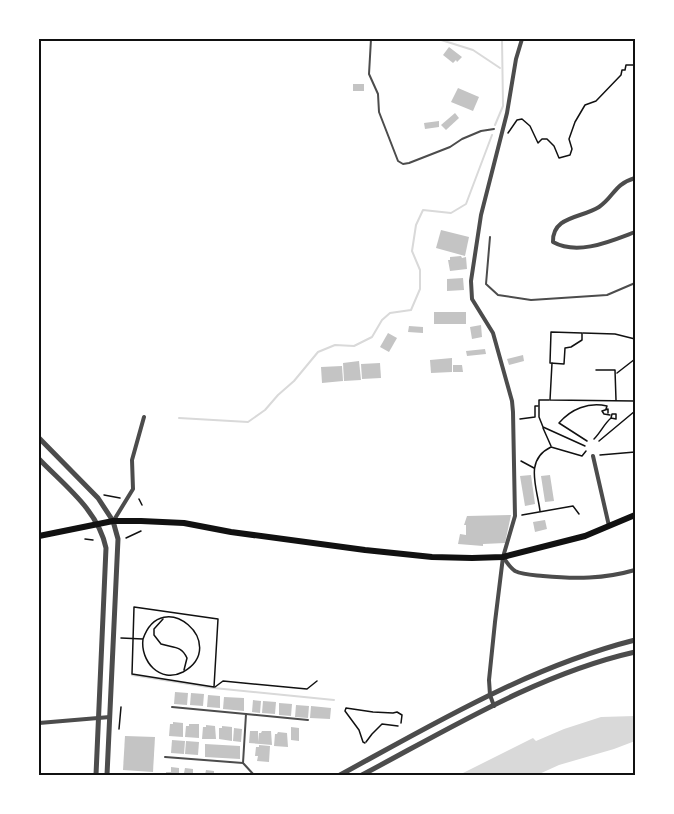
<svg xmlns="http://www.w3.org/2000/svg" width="674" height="814" viewBox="0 0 674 814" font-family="'Work Sans',sans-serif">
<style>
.water{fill:#d9d9d9}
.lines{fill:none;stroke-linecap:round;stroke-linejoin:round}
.stream{stroke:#d9d9d9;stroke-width:2}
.building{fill:#c4c4c4}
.path{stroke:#111;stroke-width:1.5}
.service{stroke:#4c4c4c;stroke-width:2}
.minor{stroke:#4c4c4c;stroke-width:4}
.tertiary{stroke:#4c4c4c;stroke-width:5}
.secondary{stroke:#111;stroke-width:6}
.neatline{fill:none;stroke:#111;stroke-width:2}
</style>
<rect width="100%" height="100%" fill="#fff"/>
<!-- water -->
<path class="water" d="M635 716V741L614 749 559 765 537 775H459L533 738 536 741 564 729 601 717Z"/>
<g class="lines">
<!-- stream -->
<g class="stream">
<path d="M438 39 473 50 500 68"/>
<path d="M495 125 503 106 502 39"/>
<path d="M179 418 248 422 265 410 278 395 294 381 318 352 335 345 354 346 372 337 382 320 390 313 411 310 420 289V270L412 251 416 225 423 210 451 213 466 204 492 135"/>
<path d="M132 675 214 688 334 700"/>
</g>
</g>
<!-- building -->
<g class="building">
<path d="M449 47 462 57 457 62 456 60 453 63 443 55Z"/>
<rect x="353" y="84" width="11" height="7"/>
<path d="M458 88 479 97 473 111 451 102Z"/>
<path d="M455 113 459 118 446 130 441 125Z"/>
<path d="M439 121V127L425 129 424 123Z"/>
<path d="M441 230 469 237 465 256 436 248Z"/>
<path d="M461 256 462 258 466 257 467 269 450 271 448 260H450V257Z"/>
<path d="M463 278 464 290 447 291V279Z"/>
<rect x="434" y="312" width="32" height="12"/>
<path d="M481 325 482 337 472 339 470 327Z"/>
<path d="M409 326 423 327V333L408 332Z"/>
<path d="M388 333 397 338 389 352 380 347Z"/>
<path d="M485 349 486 354 467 356 466 351Z"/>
<path d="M523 355 524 361 509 365 507 359Z"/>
<path d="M452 358V372L431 373 430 360Z"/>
<path d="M359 361 361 380 344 381 343 363Z"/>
<path d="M380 363 381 378 362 379 361 364Z"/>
<path d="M453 365H462L463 372H453Z"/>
<path d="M342 366 343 381 322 383 321 367Z"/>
<path d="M531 475 535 504 525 506 520 476Z"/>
<path d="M550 475 554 501 545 502 541 476Z"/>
<path d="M511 515 505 543 483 544V546L458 544 460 534 466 535V525H464L467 516Z"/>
<path d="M545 520 547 529 535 532 533 522Z"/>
<path d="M175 692 188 693 187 705 174 704Z"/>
<path d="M191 693 204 694 203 706 190 705Z"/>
<path d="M208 695 220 696V708L207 707Z"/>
<path d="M224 697 244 698V711L223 709Z"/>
<path d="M253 700 261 701 260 713 252 712Z"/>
<path d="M263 701 276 702 275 714 262 713Z"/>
<path d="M279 703 292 704 291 716 279 715Z"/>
<path d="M296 705 309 706 308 718 295 717Z"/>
<path d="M311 706 331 708 330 719 310 718Z"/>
<path d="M173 722 183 723V737L169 736 170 724H173Z"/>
<path d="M189 724H199V738L185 737 186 726H189Z"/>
<path d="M206 725 215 726 216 739H202L203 727H206Z"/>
<path d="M222 726 232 727V741L219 739V728H222Z"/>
<path d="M291 727 299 728V741L291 740Z"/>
<path d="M234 728 242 729 241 742 233 741Z"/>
<path d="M250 731H258V742L259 733H261L262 731H271L272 745 249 743Z"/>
<path d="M278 732 287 733 288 747 274 746 275 734H277Z"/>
<path d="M125 736 155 737 153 772 123 770Z"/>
<path d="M172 740 185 741 184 754 171 753Z"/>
<path d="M186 741 199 742 198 755 185 754Z"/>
<path d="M205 744 240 746V759L205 757Z"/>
<path d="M259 745 270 746 269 762 257 761 258 756H255L256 747H259Z"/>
<path d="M171 767 179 768V773H184L185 768 193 769V775H166V772H171Z"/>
<path d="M206 770 214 771V775H205Z"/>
</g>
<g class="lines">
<!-- path -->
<g class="path">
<path d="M508 133 517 120 522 119 530 126 538 143 542 139H547L554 146 559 158 570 155 572 149 569 139 575 122 585 105 596 101 621 75 622 70H625L626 65H635"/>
<path d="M551 332 582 333V340L571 347 565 348 564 364 550 363Z"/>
<path d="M583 333 615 334 635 339"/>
<path d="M552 363 550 400 635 401"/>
<path d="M596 370H615L616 400"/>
<path d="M617 373 635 359"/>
<path d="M549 400H539V417L543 427 585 446"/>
<path d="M608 413V409L602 411 604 414 610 415"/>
<path d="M520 419 535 417V406H538"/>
<path d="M543 428 551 446"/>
<path d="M594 439C601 432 604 424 611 418L616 419V414H612L611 418"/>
<path d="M587 441 559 423C571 409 588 402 607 406L606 409"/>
<path d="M599 441 635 411"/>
<path d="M600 455 635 452"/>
<path d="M521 461 534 468"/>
<path d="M104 495 120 498"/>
<path d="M139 499 142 505"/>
<path d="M540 511C537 487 524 460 551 447L582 456 586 451"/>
<path d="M522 515 573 506 579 514"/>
<path d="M126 538 141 531"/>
<path d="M85 539 93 540"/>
<path d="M134 607 218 619 214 687 132 674Z"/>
<path d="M163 619 154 629V635L161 644C173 648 181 645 187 658L184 670"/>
<path d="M121 638 143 639C162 584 231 645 183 672 160 684 140 661 143 639"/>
<path d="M215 687 223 681 307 689 317 681"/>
<path d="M119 729 121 707"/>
<path d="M366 742 372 734 382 724 398 726"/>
<path d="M365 743 363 742 359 730 345 711 346 708 373 712 393 713 397 712 402 715 401 723"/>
</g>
<!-- service -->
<g class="service">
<path d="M371 39 369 74 378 94 379 112 398 161 403 164 409 163 450 147 462 139 481 131 494 129"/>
<path d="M490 237 486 284 498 295 531 300 607 295 635 283"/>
<path d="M172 707 246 714 243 763 254 775"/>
<path d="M246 714 308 720"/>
<path d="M165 757 243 763"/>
</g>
<!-- minor -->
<g class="minor">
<path d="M635 178C614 184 614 197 599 207 582 218 552 216 553 242 578 256 611 241 635 232"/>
<path d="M593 456 609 526"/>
<path d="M114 520 133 489 132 460 144 417"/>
<path d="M503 557C507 562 510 568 515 571 523 575 534 575 543 576 575 579 604 579 635 570"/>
<path d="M494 706 490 695 489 680 495 622 503 557 515 516 513 412 512 401 493 333 472 299 471 281 481 215 507 113 516 59 522 39"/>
<path d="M39 723 110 717"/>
</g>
<!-- tertiary -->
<g class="tertiary">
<path d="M39 438 98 498 113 521 118 539 107 775"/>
<path d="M39 459C65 486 98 510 106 548L96 775"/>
<path d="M340 775C435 723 529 667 635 640"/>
<path d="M362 775C449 729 538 674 635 652"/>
</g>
<!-- secondary -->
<path class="secondary" d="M39 536 113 521H141L184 523 231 532 365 550 432 557 472 558 503 557 585 536 635 515"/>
</g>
<!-- border -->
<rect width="674" height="814" fill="none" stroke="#ffffff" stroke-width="81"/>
<rect x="40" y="40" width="594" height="734" class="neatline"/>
</svg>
